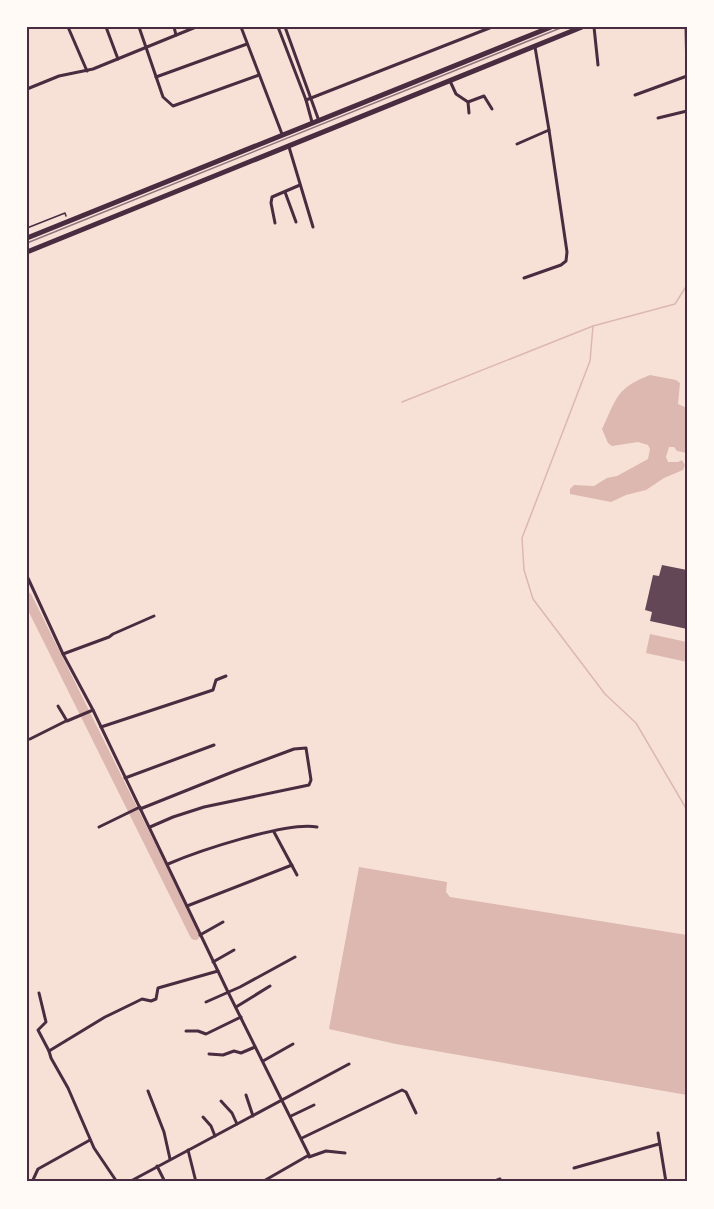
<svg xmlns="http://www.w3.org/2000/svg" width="714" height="1209" viewBox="0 0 714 1209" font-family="'Work Sans',sans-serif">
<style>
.water{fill:#dcb8b0}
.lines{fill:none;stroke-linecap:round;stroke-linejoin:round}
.stream{stroke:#dcb8b0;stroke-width:1.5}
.river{stroke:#dcb8b0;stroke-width:10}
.building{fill:#644757}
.path{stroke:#4a2c40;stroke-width:1.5}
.minor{stroke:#4a2c40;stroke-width:3}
.trunk{stroke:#4a2c40;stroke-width:5}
.tram{stroke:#8f747c;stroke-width:1.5}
.neatline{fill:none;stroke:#4a2c40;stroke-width:2}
</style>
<rect width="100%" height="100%" fill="#f7e1d7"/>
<!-- water -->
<g class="water">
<path d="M650 375 676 380 680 383 678 404 687 408V453L677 451 674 447H669L666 457 668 462H678L682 460 685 465 683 470 664 478 646 490 626 495 611 502 570 494V489L574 485 594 486 607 478 617 476 648 459 650 449 648 445 638 442 612 446 608 443 602 429C617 398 616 388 650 375Z"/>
<path d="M650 634 687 642V662L646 653Z"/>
<path d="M359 867 447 882 446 892 450 897 687 935V1095L396 1044 329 1029Z"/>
</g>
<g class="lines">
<!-- stream -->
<g class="stream">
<path d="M593 326 590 361 522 538 524 570 533 599 605 694 636 723 687 810"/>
<path d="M402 402 593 326 675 304 687 285"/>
</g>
<!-- river -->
<path class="river" d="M27 597 195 935"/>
</g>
<!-- building -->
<path class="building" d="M662 565 687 570V629L650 621 652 612 645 610 653 575 659 576Z"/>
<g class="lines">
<!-- path -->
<path class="path" d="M27 228 65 213 66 216"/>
<!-- minor -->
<g class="minor">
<path d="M68 27 87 71"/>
<path d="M106 27 118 59"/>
<path d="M139 27 163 97 173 106 259 75"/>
<path d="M174 27 176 35"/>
<path d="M241 27 282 134"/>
<path d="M278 27 306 100 312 122"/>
<path d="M285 27 319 121"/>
<path d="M594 27 598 65"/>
<path d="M535 47 549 130"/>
<path d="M156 77 247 44"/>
<path d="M450 81 456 94 468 102 469 113"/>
<path d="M27 89 59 76 93 69 196 27"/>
<path d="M635 95 687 76 686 27"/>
<path d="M306 100 492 27"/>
<path d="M468 102 484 96 492 109"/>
<path d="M658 118 687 111"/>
<path d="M517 144 549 130 567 252 566 261 561 265 524 278"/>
<path d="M289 147 313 227"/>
<path d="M285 192 296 222"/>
<path d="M275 223 271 203 272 197 300 185"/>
<path d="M27 576 63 654 93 710 228 992 309 1155 262 1182"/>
<path d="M63 654 109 637 113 634 154 616"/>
<path d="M58 706 67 721 93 710"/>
<path d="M101 727 213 690 216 680 226 676"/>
<path d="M30 739 66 721"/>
<path d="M125 778 214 745"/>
<path d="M140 809 235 771 294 749 306 748 311 780 309 785 204 807 173 817 150 827"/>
<path d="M99 827 140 807"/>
<path d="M274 832 297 875"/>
<path d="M168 864C198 851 288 821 317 827"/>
<path d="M187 906 292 865"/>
<path d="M200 935 223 922"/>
<path d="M213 962 234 950"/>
<path d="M39 993 46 1022 38 1030 49 1051"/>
<path d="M206 1002 240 987 295 957"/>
<path d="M236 1007 270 986"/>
<path d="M186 1031H198L206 1034 241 1017"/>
<path d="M209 1054 223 1055 234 1051 241 1053 255 1047"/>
<path d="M263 1061 293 1044"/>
<path d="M148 1091 164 1132 170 1159"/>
<path d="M246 1095 253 1116"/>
<path d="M221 1101 232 1113 237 1124"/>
<path d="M291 1116 314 1105"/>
<path d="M203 1117 211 1126 215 1136"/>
<path d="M658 1133 666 1182"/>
<path d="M302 1138 402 1090 406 1092 416 1113"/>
<path d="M188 1150 196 1182"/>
<path d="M309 1157 326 1151 345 1153"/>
<path d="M157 1166 165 1182"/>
<path d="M574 1168 659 1144"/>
<path d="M32 1182 38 1169 90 1140"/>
<path d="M117 1182 94 1148 68 1088 51 1058 49 1051 105 1017 136 1002 142 999 151 1001 156 999 158 988 218 971"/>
<path d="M129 1182 349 1064"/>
<path d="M492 1182 500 1179"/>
</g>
<!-- trunk -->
<g class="trunk">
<path d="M27 238 551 27"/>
<path d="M27 252 582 27"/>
</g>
<!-- tram -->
<path class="tram" d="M27 243 563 27"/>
</g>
<!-- border -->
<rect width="714" height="1209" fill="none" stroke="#fffaf5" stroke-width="57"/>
<rect x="28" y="28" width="658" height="1152" class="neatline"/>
</svg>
